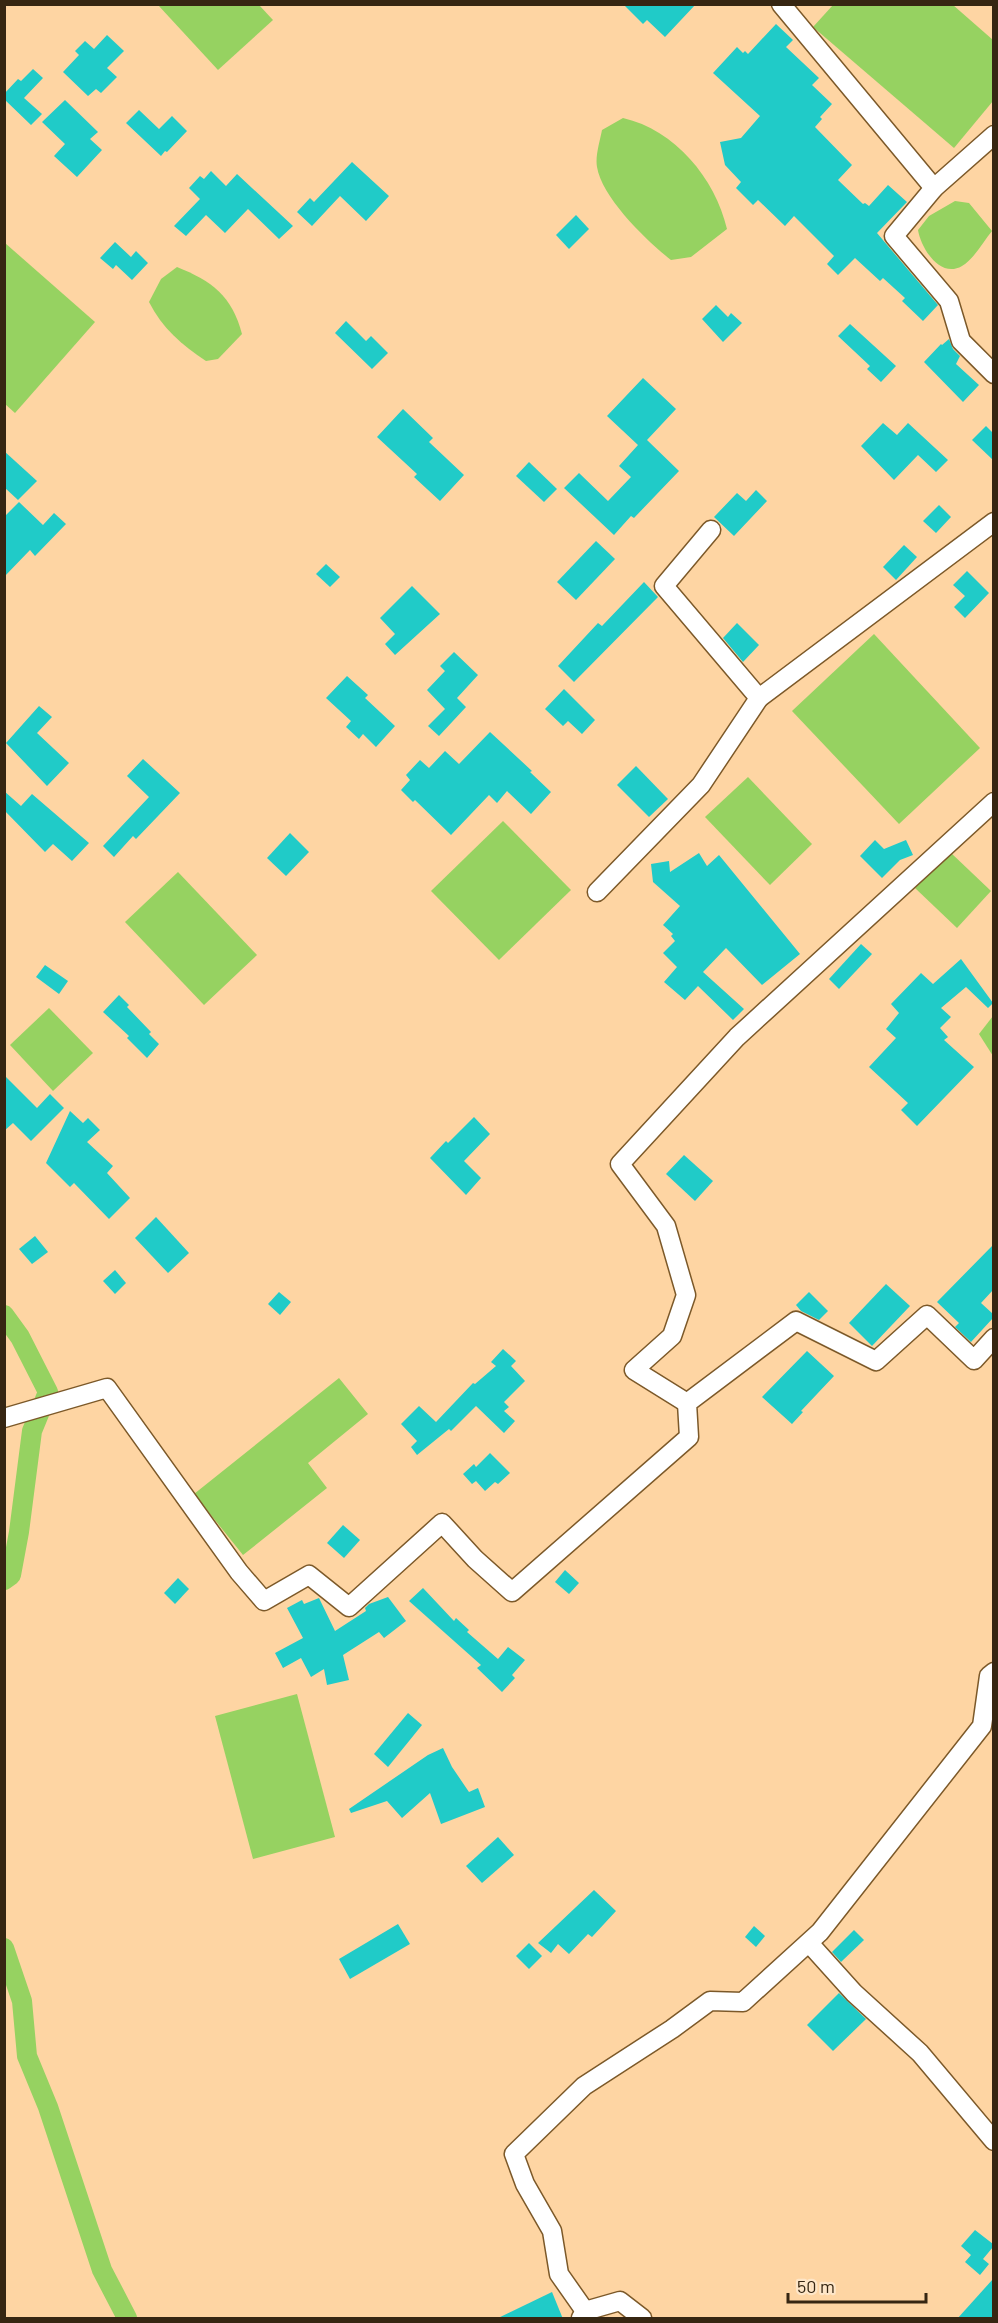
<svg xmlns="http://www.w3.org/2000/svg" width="998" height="2323" viewBox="0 0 998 2323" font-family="Barlow,sans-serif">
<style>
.water{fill:#96d261}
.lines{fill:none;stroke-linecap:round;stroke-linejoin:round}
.canal{stroke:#96d261;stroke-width:20}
.building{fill:#20cbc8}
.street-casing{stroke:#7c5929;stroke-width:21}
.street{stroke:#fff;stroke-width:18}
</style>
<rect width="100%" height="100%" fill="#fed5a3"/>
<!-- water -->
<g class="water">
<path d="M158 5H259L273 20 218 70Z"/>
<path d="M833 5H953L993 40V101L954 148 813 27Z"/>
<path d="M623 118C675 130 715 178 727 229L691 257 671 260C647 241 602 198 597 167 595 156 600 141 602 130Z"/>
<path d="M955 201 969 203 992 231C983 242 974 259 962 266 940 279 921 248 918 230L929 216Z"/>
<path d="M5 243 95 322 15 413 5 404Z"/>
<path d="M177 267C212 281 232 296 242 334L218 359 206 361C182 345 162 328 149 302L161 279Z"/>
<path d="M874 634 980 748 899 824 792 711Z"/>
<path d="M748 777 812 844 770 885 705 817Z"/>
<path d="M503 821 571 890 499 960 431 891Z"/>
<path d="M950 852 991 891 957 928 915 888Z"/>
<path d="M178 872 257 955 204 1005 125 922Z"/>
<path d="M49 1008 93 1053 53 1091 10 1045Z"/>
<path d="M993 1016V1056L979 1034Z"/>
<path d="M339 1378 368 1414 308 1463 327 1488 243 1555 194 1494Z"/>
<path d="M297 1694 335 1837 253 1859 215 1716Z"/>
</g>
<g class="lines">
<!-- canal -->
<g class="canal">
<path d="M4 1315 20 1337 48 1392 32 1431 19 1532 11 1575 4 1580"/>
<path d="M4 1948 22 2001 27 2056 48 2107 102 2270 127 2318"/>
</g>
</g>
<!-- building -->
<g class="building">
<path d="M623 4H696L665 37 647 20 643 24Z"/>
<path d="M776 24 793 40 786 47 819 78 812 85 832 104 820 117 822 119 815 127 852 165 838 180 863 204 865 203 869 206 888 185 907 202 877 233 938 305 923 321 902 301 905 298 883 278 880 281 855 258 838 275 827 264 834 256 794 216 785 226 758 200 753 205 736 188 741 182 725 165 720 142 741 138 760 116 713 73 737 47 743 53 745 51 748 54Z"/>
<path d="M107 35 124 51 107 68 117 77 101 93 96 89 88 96 63 72 79 55 75 51 85 41 94 49Z"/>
<path d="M33 69 43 78 24 98 42 114 31 125 4 99V94L18 79 21 81Z"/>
<path d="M65 100 98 132 90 139 102 150 77 177 54 156 65 144 42 122Z"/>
<path d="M139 110 159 129 172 116 187 131 167 152 165 151 161 156 126 123Z"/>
<path d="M352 162 389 196 366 221 340 196 312 226 297 212 310 198 314 202Z"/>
<path d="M211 171 226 186 237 174 293 226 279 239 248 209 225 233 206 215 186 236 174 226 200 199 189 188 200 176 204 179Z"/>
<path d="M576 215 589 229 569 249 556 235Z"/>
<path d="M115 242 131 257 136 251 148 263 132 280 116 265 113 269 100 258Z"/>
<path d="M716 305 728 317 731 313 742 323 723 342 702 319Z"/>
<path d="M346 321 366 341 371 336 388 353 372 369 335 333Z"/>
<path d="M850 324 896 366 881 382 867 369 870 366 838 336Z"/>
<path d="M949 339 953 349 960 356 956 364 979 385 963 402 924 362 941 344 942 345Z"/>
<path d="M643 378 676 409 647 440 679 471 634 518 631 516 614 535 564 488 579 473 608 501 631 477 619 466 638 445 607 416Z"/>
<path d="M403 409 433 438 429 442 464 475 440 501 414 477 417 474 377 437Z"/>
<path d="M883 423 897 435 908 423 948 460 936 472 918 455 894 480 861 446Z"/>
<path d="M986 426 993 433V460L972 440Z"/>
<path d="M4 451 37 481 18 500 4 487Z"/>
<path d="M529 462 557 489 544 502 516 476Z"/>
<path d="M756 490 767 501 734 536 714 517 737 493 746 501Z"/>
<path d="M19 502 43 525 54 513 66 524 35 556 30 550 4 577V517Z"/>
<path d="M939 505 951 517 936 533 923 521Z"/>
<path d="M596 541 615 559 576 600 557 582Z"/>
<path d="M904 545 917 557 896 580 883 567Z"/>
<path d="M326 564 340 577 330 587 316 574Z"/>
<path d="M967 571 989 593 965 618 954 607 965 596 953 585Z"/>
<path d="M644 582 658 597 574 682 558 666 598 623 602 626Z"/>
<path d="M412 586 440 614 395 655 385 644 395 634 380 618Z"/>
<path d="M737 623 759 645 743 662 723 638Z"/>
<path d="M454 652 478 675 457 698 466 707 439 736 428 726 445 709 427 690 445 671 440 666Z"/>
<path d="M347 676 368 695 365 698 395 726 376 747 363 734 359 739 346 727 351 721 326 698Z"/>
<path d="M564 689 595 720 582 734 568 721 563 726 545 709Z"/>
<path d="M39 706 52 717 37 733 69 763 47 786 6 743Z"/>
<path d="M490 732 532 771 530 772 551 792 531 814 507 791 497 803 489 795 451 835 415 800 413 802 401 790 410 780 406 775 420 760 429 768 445 751 459 764Z"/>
<path d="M143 759 180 793 136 839 133 836 114 857 103 846 149 797 127 776Z"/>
<path d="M636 766 668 799 649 817 617 785Z"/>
<path d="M4 791 21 806 32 794 89 843 72 861 53 844 45 852 4 810Z"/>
<path d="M290 833 309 852 286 876 267 858Z"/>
<path d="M875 840 884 849 906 840 913 855 900 860 882 878 860 856Z"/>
<path d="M699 853 707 866 719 855 800 954 762 985 726 948 703 972 744 1009 733 1020 698 986 685 1000 664 982 677 967 663 953 675 941 671 936 673 934 663 925 680 906 653 882 651 864 669 861 670 872Z"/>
<path d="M861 944 872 954 839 989 829 979Z"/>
<path d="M961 959 993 1003 988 1008 966 987 941 1008 951 1017 940 1028 948 1037 944 1040 974 1067 917 1126 901 1110 908 1103 869 1067 896 1038 886 1029 899 1013 891 1004 921 973 933 984Z"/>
<path d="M45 965 68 981 59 994 36 977Z"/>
<path d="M119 995 129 1005 127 1007 151 1032 149 1034 159 1044 147 1058 127 1038 129 1036 103 1012Z"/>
<path d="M4 1075 37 1108 50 1094 64 1108 31 1141 13 1123 4 1131Z"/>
<path d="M70 1111 83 1123 88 1118 100 1130 87 1142 113 1166 107 1173 130 1198 109 1219 74 1183 70 1187 46 1163Z"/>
<path d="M474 1117 490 1134 464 1161 481 1178 466 1195 430 1158 446 1141 448 1143Z"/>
<path d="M684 1155 713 1181 695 1201 666 1174Z"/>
<path d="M156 1217 189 1253 168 1273 135 1238Z"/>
<path d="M35 1236 48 1252 32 1264 19 1249Z"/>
<path d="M993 1245V1290L981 1303 993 1314V1318L971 1342 955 1327 959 1323 937 1302Z"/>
<path d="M115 1270 126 1283 115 1294 103 1281Z"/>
<path d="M886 1284 910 1306 872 1346 849 1323Z"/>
<path d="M279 1292 291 1302 280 1315 268 1304Z"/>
<path d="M809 1292 828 1311 819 1320 801 1311 796 1305Z"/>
<path d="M503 1349 516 1361 511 1366 525 1381 504 1402 509 1407 504 1411 515 1421 504 1433 476 1406 451 1431 449 1429 417 1455 411 1447 417 1441 401 1424 419 1406 436 1422 473 1383 475 1384 496 1366 491 1362Z"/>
<path d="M807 1351 834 1376 801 1411 803 1412 792 1424 762 1397Z"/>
<path d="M490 1453 510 1473 498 1484 495 1482 485 1491 476 1481 472 1484 463 1474 474 1464 476 1467Z"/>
<path d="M343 1525 360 1540 344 1558 327 1543Z"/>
<path d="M565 1570 579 1583 569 1594 555 1582Z"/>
<path d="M178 1578 189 1589 175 1604 164 1593Z"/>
<path d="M423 1588 454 1621 456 1618 469 1630 467 1632 498 1659 508 1647 525 1660 512 1675 515 1678 502 1692 477 1668 481 1665 409 1601Z"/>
<path d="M388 1597 406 1621 384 1638 379 1632 343 1655 349 1680 327 1685 324 1669 311 1677 301 1658 283 1668 275 1653 303 1638 287 1608 302 1600 304 1604 319 1598 335 1631 366 1611 365 1608 369 1604Z"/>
<path d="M408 1713 422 1725 388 1767 374 1754Z"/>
<path d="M443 1748 452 1767 469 1792 478 1788 485 1807 441 1824 430 1793 402 1818 387 1801 351 1813 349 1809 428 1755Z"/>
<path d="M498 1837 514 1855 482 1883 466 1866Z"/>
<path d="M594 1890 616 1911 592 1937 588 1934 569 1954 558 1944 551 1953 538 1943Z"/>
<path d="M398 1924 410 1944 350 1979 339 1959Z"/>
<path d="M754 1926 765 1936 756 1947 745 1937Z"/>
<path d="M854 1930 864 1940 841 1962 832 1952Z"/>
<path d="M529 1943 542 1956 529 1969 516 1956Z"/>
<path d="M839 1993 866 2019 833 2051 807 2025Z"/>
<path d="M975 2230 993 2244V2247L983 2259 989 2264 980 2275 965 2262 971 2255 961 2246Z"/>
<path d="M993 2279V2319H957Z"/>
<path d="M552 2292 563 2319H496Z"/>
</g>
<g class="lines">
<defs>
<g id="street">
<path d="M781 4 934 188"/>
<path d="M994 135 934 188 894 236 949 301 961 341 994 374"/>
<path d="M711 530 664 586 759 698 994 522"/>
<path d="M597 892 701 785 759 698"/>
<path d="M687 1403 634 1370 672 1336 686 1295 666 1226 620 1164 737 1037 994 802"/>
<path d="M4 1418 107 1388 239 1572 264 1601 309 1575 349 1607 442 1523 475 1559 512 1592 689 1437 687 1403 796 1321 876 1361 927 1315 974 1360 994 1338"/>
<path d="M809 1943 854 1993 920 2053 994 2141"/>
<path d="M585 2311 559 2274 552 2231 525 2184 514 2154 584 2086 672 2029 710 2001 743 2002 820 1932 982 1726 989 1676 994 1672"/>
<path d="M581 2318 585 2311 620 2301 642 2318"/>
</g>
</defs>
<!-- street casing -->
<use href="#street" class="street-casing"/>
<!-- street -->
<use href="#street" class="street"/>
</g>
<!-- border -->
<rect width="998" height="2323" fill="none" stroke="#362612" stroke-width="12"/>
<!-- scale -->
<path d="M788 2293v9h138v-9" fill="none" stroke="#362612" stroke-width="3"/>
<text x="797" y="2293" font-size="18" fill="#362612" stroke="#fee6c8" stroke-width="4.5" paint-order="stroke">50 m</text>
</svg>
